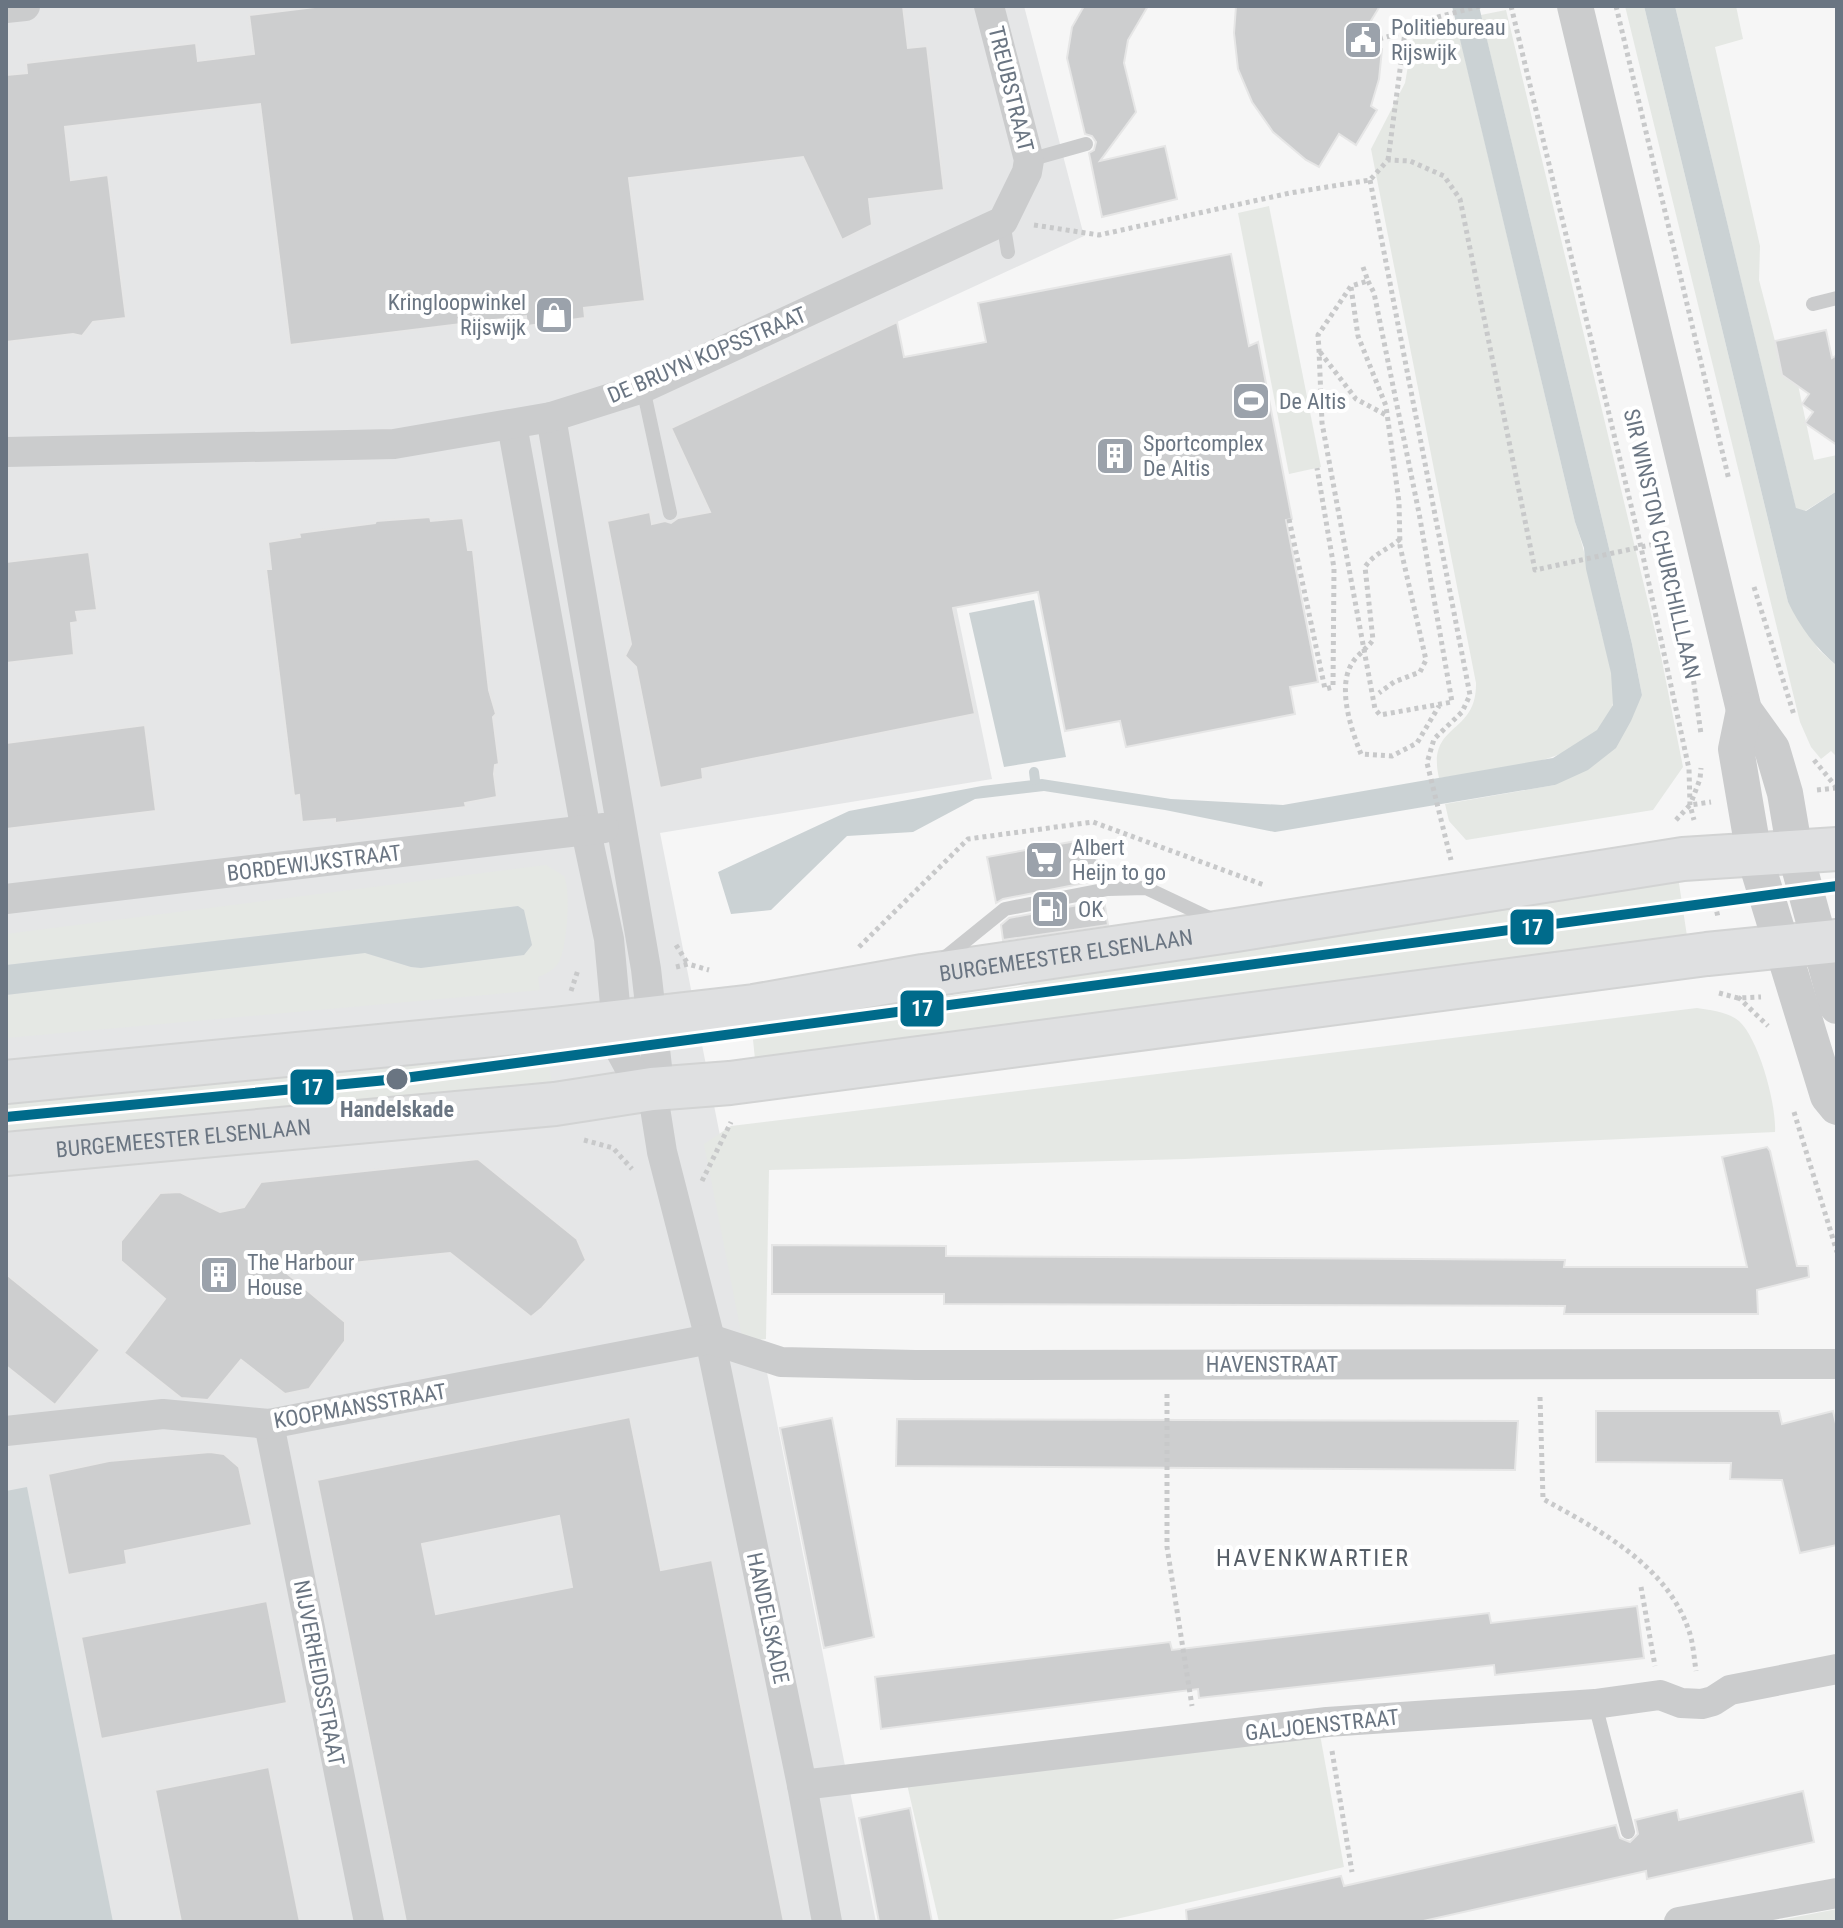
<svg xmlns="http://www.w3.org/2000/svg" width="1843" height="1928" viewBox="0 0 1843 1928" font-family="'Roboto Condensed',sans-serif">
<style>
.built{fill:#e5e6e7}
.green{fill:#e5e8e4}
.water{fill:#cbd2d4}
.lines{fill:none;stroke-linecap:round;stroke-linejoin:round}
.stream{stroke:#cbd2d4;stroke-width:10}
.building{fill:#cdcecf;stroke:#e6e6e6;stroke-width:2;fill-rule:evenodd}
.secondary-casing{stroke:#d2d3d3;stroke-width:46}
.path{stroke:#c8c9ca;stroke-width:5;stroke-dasharray:4 4;stroke-linecap:butt}
.service{stroke:#cbcccd;stroke-width:14}
.minor{stroke:#cbcccd;stroke-width:30}
.tertiary{stroke:#cbcccd;stroke-width:36}
.secondary{stroke:#dfe0e1;stroke-width:42}
.tram-1-casing{stroke:#fff;stroke-width:16}
.tram-1{stroke:#006b8b;stroke-width:10}
.stop-dot{fill:#6a7582;stroke:#fff;stroke-width:3}
.labels{text-anchor:middle;dominant-baseline:central;stroke-width:8;stroke-linejoin:round;paint-order:stroke}
.poi-label{font-size:22px;fill:#6a7582;stroke:#fff;text-anchor:start}
.street-label{font-size:22px;fill:#6a7582;stroke:#fff}
.stop-label{font-size:22px;font-weight:bold;fill:#6a7582;stroke:#fff}
.neighbourhood-label{font-size:24px;letter-spacing:2px;fill:#575f68;stroke:#fff}
.line-badge{stroke:#fff;stroke-width:3}
.badge-label{font-size:22px;text-anchor:middle;font-weight:bold;fill:#fff}
</style>
<rect width="100%" height="100%" fill="#f6f6f6"/>
<!-- built -->
<path class="built" d="M6 6H1024L1084 236 897 322 992 779 660 833 876 1922H6Z"/>
<!-- green -->
<g class="green">
<path d="M1625 6H1644L1788 602 1819 650 1837 666V757L1831 751 1821 759 1811 747 1800 722Z"/>
<path d="M1675 6H1736L1743 39 1715 47 1760 246 1759 280 1782 368 1794 366 1814 460 1837 455V491L1805 511 1796 509Z"/>
<path d="M1506 10 1661 656 1683 767 1653 810 1466 840 1449 821 1445 804 1555 785 1642 695 1632 644 1481 15Z"/>
<path d="M1456 21 1575 522C1587 554 1591 589 1599 623 1604 644 1619 687 1612 707 1590 767 1492 769 1439 778 1426 722 1477 736 1476 683L1371 149 1405 83 1414 32Z"/>
<path d="M1269 206 1321 467 1289 474 1238 213Z"/>
<path d="M546 865 564 876C571 891 567 941 561 957 558 968 548 973 538 977L540 990 6 1038V995L365 953 411 967 421 968 524 955 532 945 524 910 518 906 6 965V934Z"/>
<path d="M1677 870 1687 936 755 1059 751 1021 1017 987 1138 953Z"/>
<path d="M1697 1008C1711 1010 1728 1012 1739 1021 1759 1039 1777 1106 1775 1132L1185 1159 769 1170 766 1339 743 1342 704 1144 731 1126Z"/>
<path d="M547 1051 552 1085 6 1144V1092L333 1061 334 1074Z"/>
<path d="M1319 1729 1344 1867 1103 1922H939L906 1780Z"/>
<path d="M1837 1909V1922H1770Z"/>
</g>
<!-- water -->
<g class="water">
<path d="M1452 6H1479L1632 644 1642 695 1631 721 1616 748 1588 770 1555 785 1275 832 1165 810 1044 791 975 799 913 832 847 836 771 910 731 914 718 872 849 811 982 786 1042 779 1171 799 1283 805 1553 758 1597 730 1613 705 1611 673 1586 569 1584 548 1575 522Z"/>
<path d="M1644 6H1675L1796 508 1806 511 1837 491V666C1816 648 1800 627 1788 602Z"/>
<path d="M1034 600 1066 757 1004 767 969 613Z"/>
<path d="M518 906 524 910 532 945 524 955 421 968 411 967 365 953 6 995V965Z"/>
<path d="M27 1487 113 1922H6V1491Z"/>
</g>
<g class="lines">
<!-- stream -->
<path class="stream" d="M1034 772 1035 780"/>
</g>
<!-- building -->
<g class="building">
<path d="M323 6H903L908 48 927 46 944 190 869 199 872 225 842 240 803 157 629 178 645 301 584 308 585 318 527 326 526 316 290 345 260 104 65 127 71 180 108 175 126 318 93 322 82 336 73 334 6 342V75L27 73 26 63 196 43 198 61 254 54 249 15Z"/>
<path d="M1084 6H1148L1128 40 1124 63 1136 112 1100 161 1165 146 1177 199 1102 217 1089 153 1094 150 1096 142 1092 136 1085 134 1067 58 1072 27Z"/>
<path d="M1236 6H1380L1361 37 1382 49 1379 79 1371 106 1377 110 1356 145 1339 134 1319 167 1306 160 1273 132 1252 102 1238 69 1234 33Z"/>
<path d="M1231 254 1249 346 1258 342 1292 519 1286 520 1318 682 1290 687 1295 714 1126 747 1120 721 1065 731 1038 592 953 608 975 714 702 769 703 779 660 788 636 667 625 656 631 644 607 521 650 512 652 524 665 521 671 523 678 518 710 512 671 428 897 322 904 357 986 342 978 303Z"/>
<path d="M1826 330 1832 358 1837 355V445L1805 423 1813 412 1802 404 1809 394 1782 375 1775 341Z"/>
<path d="M430 517 431 521 463 518 468 550H473L489 690 496 714 493 717 499 764 495 765 494 774 497 797 465 803 466 807 410 814 335 823V819L302 822 299 795 294 796 266 569H271L268 542 300 537 299 533 375 523 376 521Z"/>
<path d="M89 552 97 610 76 612 78 622 71 623 74 655 6 663V562Z"/>
<path d="M145 725 156 811 6 829V743Z"/>
<path d="M1093 838 1100 880 1003 899 996 903 987 857Z"/>
<path d="M1104 900 1108 925 1003 940 1001 925 1009 918Z"/>
<path d="M1767 1147 1770 1151 1797 1266H1808L1809 1277 1757 1290 1758 1314H1564L1565 1306 944 1304V1294H772V1245L946 1246V1256L1565 1260 1564 1267H1747L1722 1157Z"/>
<path d="M478 1159 577 1239 586 1260 542 1308 531 1317 450 1253 283 1270 345 1322V1341L309 1389 285 1394 241 1360 208 1400 181 1398 124 1353 165 1299 121 1261V1241L160 1193 180 1192 220 1212 244 1207 261 1182Z"/>
<path d="M6 1274 100 1350 55 1405 6 1366Z"/>
<path d="M1596 1411H1779L1782 1424 1833 1411 1837 1428V1545L1800 1553 1782 1480 1730 1479 1731 1463 1596 1462Z"/>
<path d="M630 1417 661 1570 712 1560 784 1922H406L317 1480ZM559 1516 572 1587 436 1614 422 1544Z"/>
<path d="M832 1418 874 1637 824 1648 780 1428Z"/>
<path d="M897 1419 1184 1420 1518 1421 1515 1470 896 1466Z"/>
<path d="M210 1452 224 1454 239 1467 252 1525 125 1551 127 1564 68 1575 48 1474 109 1461Z"/>
<path d="M267 1601 287 1703 101 1739 81 1637Z"/>
<path d="M1637 1606 1644 1658 1495 1675 1494 1665 1199 1698 1198 1689 881 1729 875 1677 1170 1642 1172 1650 1489 1613 1491 1623Z"/>
<path d="M269 1767 300 1922H181L155 1790Z"/>
<path d="M1803 1791 1814 1842 1647 1879 1646 1871 1419 1922H1187L1186 1910 1341 1876 1344 1886 1616 1825 1620 1838 1630 1842 1638 1834 1635 1820 1677 1810 1679 1820Z"/>
<path d="M910 1808 932 1922H879L859 1818Z"/>
</g>
<g class="lines">
<defs>
<g id="secondary">
<path id="s1" d="M6 1082 555 1029 754 1006 923 976 1236 930 1683 859 1837 849"/>
<path id="s2" d="M6 1154 555 1104 652 1089 730 1083 1707 954 1837 941"/>
</g>
</defs>
<!-- secondary casing -->
<use href="#secondary" class="secondary-casing"/>
<!-- path -->
<g class="path">
<path d="M1511 6 1641 547 1689 769 1690 805 1694 820"/>
<path d="M1616 6 1729 480"/>
<path d="M1379 39 1405 32 1411 24 1480 6"/>
<path d="M1388 160 1405 32"/>
<path d="M1370 180 1470 695 1462 712 1434 739 1427 763 1451 860"/>
<path d="M1034 225 1099 235 1290 193 1370 180 1388 160 1410 161 1444 176 1460 199 1535 570 1664 542"/>
<path d="M1363 267 1368 281"/>
<path d="M1368 281 1374 293 1419 513 1452 702 1380 715 1375 709 1322 423 1319 350 1318 335 1351 286Z"/>
<path d="M1351 287 1358 336 1386 406 1399 502 1400 546 1426 660 1420 672 1394 682 1379 693"/>
<path d="M1320 352 1356 399 1386 415"/>
<path d="M1289 519 1325 689 1333 687 1334 568 1317 468"/>
<path d="M1400 539C1388 550 1374 553 1365 567L1373 640C1368 647 1361 652 1355 659 1335 683 1351 729 1361 754L1392 756 1417 743 1439 706"/>
<path d="M1754 587 1794 715"/>
<path d="M1688 641 1701 734"/>
<path d="M1814 760 1837 788"/>
<path d="M1817 790 1836 788"/>
<path d="M1692 800 1700 779 1701 768"/>
<path d="M1676 820 1690 805 1711 802"/>
<path d="M1713 896 1718 917"/>
<path d="M676 945 688 964"/>
<path d="M859 947 968 839 1093 822 1264 885"/>
<path d="M676 967 688 964 709 970"/>
<path d="M571 991 578 970"/>
<path d="M1719 993 1738 998 1761 997"/>
<path d="M1738 997 1768 1026"/>
<path d="M1794 1112 1837 1252"/>
<path d="M584 1140 613 1148 632 1169"/>
<path d="M702 1181 731 1122"/>
<path d="M1167 1394V1547L1192 1706"/>
<path d="M1540 1397 1543 1499C1599 1530 1665 1564 1688 1628 1693 1641 1694 1657 1696 1671"/>
<path d="M1641 1587 1655 1666"/>
<path d="M1332 1751 1352 1872"/>
</g>
<!-- service -->
<g class="service">
<path d="M1029 160 1086 144"/>
<path d="M1003 221 1008 252"/>
<path d="M1813 304 1837 298"/>
<path d="M643 388 670 513"/>
<path d="M942 960 1005 909 1108 889 1146 888 1218 922"/>
<path d="M1595 1704 1628 1832"/>
</g>
<!-- minor -->
<g class="minor">
<path d="M6 8 25 6"/>
<path d="M551 417 646 969 657 1067 652 1089 662 1152 710 1339 802 1785 827 1922"/>
<path d="M512 425 586 831 609 939 619 1048 631 1070 652 1089"/>
<path d="M6 452 394 444 551 417 643 388 1003 221 1027 172 1029 160 989 6"/>
<path d="M6 899 604 828"/>
<path d="M269 1424 369 1922"/>
<path d="M6 1431 163 1414 269 1424 710 1339 781 1362 915 1365 1837 1364"/>
<path d="M802 1785 1327 1722 1595 1704 1660 1695 1681 1703 1702 1704 1713 1701 1730 1690 1837 1669"/>
<path d="M1679 1922 1837 1893"/>
</g>
<!-- tertiary -->
<g class="tertiary">
<path d="M1575 6 1744 710 1772 749 1785 793 1795 852 1837 1006"/>
<path d="M1744 710 1736 749 1754 855 1828 1096 1837 1107"/>
</g>
<!-- secondary -->
<use href="#secondary" class="secondary"/>
<defs>
<path id="tram-1" d="M6 1117 397 1079 1837 886"/>
</defs>
<!-- tram-1 casing -->
<use href="#tram-1" class="tram-1-casing"/>
<!-- tram-1 -->
<use href="#tram-1" class="tram-1"/>
</g>
<!-- icons -->
<defs>
<symbol id="civic-square" viewBox="-11 -11 22 22"><rect x="-9" y="-9" width="18" height="18" rx="4" fill="#9ba2ab" stroke="#fff"/><path d="M-.6-6.5H3V-4.5H.6V-3L4-1V1h2V6H-6V1h2V-1L-.6-3ZM-1.2 2.5V6h2.4V2.5Z" fill="#fff"/></symbol>
<symbol id="shop-square" viewBox="-11 -11 22 22"><rect x="-9" y="-9" width="18" height="18" rx="4" fill="#9ba2ab" stroke="#fff"/><path d="M-5-2.5h2.3a2.7 3.5 0 0 1 5.4 0H5L5.5 6h-11ZM-1.5-2.5h3a1.5 2.3 0 0 0-3 0Z" fill="#fff"/></symbol>
<symbol id="stadium-square" viewBox="-11 -11 22 22"><rect x="-9" y="-9" width="18" height="18" rx="4" fill="#9ba2ab" stroke="#fff"/><path d="M0-5a6.5 5 0 1 0 0 10a6.5 5 0 1 0 0-10ZM-3.5-1.8h7v3.6h-7Z" fill="#fff"/></symbol>
<symbol id="building-square" viewBox="-11 -11 22 22"><rect x="-9" y="-9" width="18" height="18" rx="4" fill="#9ba2ab" stroke="#fff"/><path d="M-4-6H4V6H1V3H-1V6H-4ZM-2.5-4.3h1.7v1.8h-1.7ZM.8-4.3h1.7v1.8H.8ZM-2.5-1h1.7V.8h-1.7ZM.8-1h1.7V.8H.8Z" fill="#fff"/></symbol>
<symbol id="supermarket-square" viewBox="-11 -11 22 22"><rect x="-9" y="-9" width="18" height="18" rx="4" fill="#9ba2ab" stroke="#fff"/><path d="M-6-5.5h2.5l.6 2H6L4.5 2H-2.5L-4.4-4H-6ZM-1.5 3.2a1.3 1.3 0 1 0 .1 0ZM3 3.2a1.3 1.3 0 1 0 .1 0Z" fill="#fff"/></symbol>
<symbol id="fuel-square" viewBox="-11 -11 22 22"><rect x="-9" y="-9" width="18" height="18" rx="4" fill="#9ba2ab" stroke="#fff"/><path d="M-5.5-6h7V0h2V4h1.3V-2.5L3-4.5l.8-.8L6-3V5H2.5V1h-1V6h-7ZM-4.2-4.7v3.2H.2V-4.7Z" fill="#fff"/></symbol>
</defs>
<g fill-rule="evenodd">
<use href="#civic-square" x="1341" y="18" width="44" height="44"/>
<use href="#shop-square" x="532" y="293" width="44" height="44"/>
<use href="#stadium-square" x="1229" y="379" width="44" height="44"/>
<use href="#building-square" x="1093" y="434" width="44" height="44"/>
<use href="#supermarket-square" x="1022" y="838" width="44" height="44"/>
<use href="#fuel-square" x="1028" y="887" width="44" height="44"/>
<use href="#building-square" x="197" y="1253" width="44" height="44"/>
</g>
<!-- markers -->
<circle class="stop-dot" cx="397" cy="1079" r="12"/>
<g class="labels">
<!-- poi labels -->
<g class="poi-label">
<text x="1391" y="27">Politiebureau<tspan x="1391" dy="25">Rijswijk</tspan></text>
<text x="526" y="302" text-anchor="end">Kringloopwinkel<tspan x="526" dy="25">Rijswijk</tspan></text>
<text x="1279" y="401">De Altis</text>
<text x="1143" y="443">Sportcomplex<tspan x="1143" dy="25">De Altis</tspan></text>
<text x="1072" y="847">Albert<tspan x="1072" dy="25">Heijn to go</tspan></text>
<text x="1078" y="909">OK</text>
<text x="247" y="1262">The Harbour<tspan x="247" dy="25">House</tspan></text>
</g>
<!-- street labels -->
<g class="street-label">
<text transform="translate(1011 89) rotate(76)">TREUBSTRAAT</text>
<text transform="translate(707 355) rotate(-23)">DE BRUYN KOPSSTRAAT</text>
<text transform="translate(1662 544) rotate(77)">SIR WINSTON CHURCHILLLAAN</text>
<text transform="translate(314 863) rotate(-7)">BORDEWIJKSTRAAT</text>
<text stroke="none"><textPath href="#s1" startOffset="1068">BURGEMEESTER ELSENLAAN</textPath></text>
<text stroke="none"><textPath href="#s2" startOffset="178">BURGEMEESTER ELSENLAAN</textPath></text>
<text x="1272" y="1364">HAVENSTRAAT</text>
<text transform="translate(360 1406) rotate(-10)">KOOPMANSSTRAAT</text>
<text transform="translate(768 1618) rotate(78)">HANDELSKADE</text>
<text transform="translate(319 1673) rotate(79)">NIJVERHEIDSSTRAAT</text>
<text transform="translate(1322 1725) rotate(-6)">GALJOENSTRAAT</text>
</g>
<!-- stop labels -->
<g class="stop-label">
<text x="397" y="1109">Handelskade</text>
</g>
<!-- neighbourhood labels -->
<g class="neighbourhood-label">
<text x="1313" y="1558">HAVENKWARTIER</text>
</g>
</g>
<g class="line-badge">
<rect x="1509" y="908" width="46" height="38" rx="8" fill="#006b8b"/>
<rect x="899" y="989" width="46" height="39" rx="8" fill="#006b8b"/>
<rect x="289" y="1068" width="46" height="38" rx="8" fill="#006b8b"/>
</g>
<g class="badge-label">
<text x="1532" y="935">17</text>
<text x="922" y="1016">17</text>
<text x="312" y="1095">17</text>
</g>
<!-- border -->
<rect width="1843" height="1928" fill="none" stroke="#6a7582" stroke-width="16"/>
</svg>
